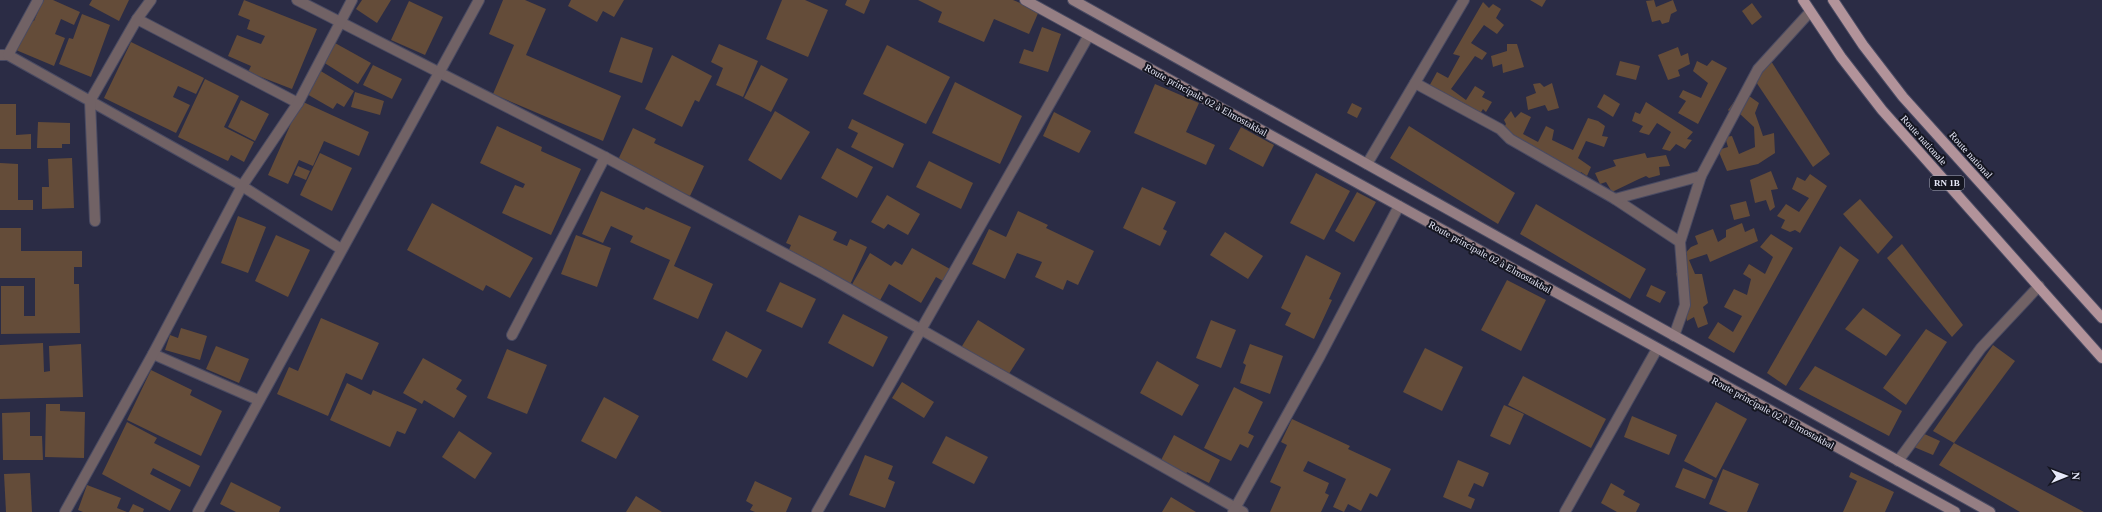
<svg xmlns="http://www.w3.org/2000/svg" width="2102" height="512" viewBox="0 0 2102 512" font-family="Georgia,serif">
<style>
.building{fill:#644c39}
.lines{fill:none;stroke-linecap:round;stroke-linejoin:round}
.street-casing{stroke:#494a62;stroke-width:12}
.secondary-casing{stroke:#494a62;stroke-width:12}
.primary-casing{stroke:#494a62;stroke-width:12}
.street{stroke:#716265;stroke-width:10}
.secondary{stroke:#957e83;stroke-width:10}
.primary{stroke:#b2939a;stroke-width:10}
.labels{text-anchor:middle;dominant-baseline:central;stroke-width:4;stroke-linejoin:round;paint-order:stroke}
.shield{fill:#151621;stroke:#a8aab8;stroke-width:1}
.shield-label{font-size:9px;font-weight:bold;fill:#e7e9f9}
.street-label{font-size:10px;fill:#e7e9f9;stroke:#151621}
</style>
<rect width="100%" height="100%" fill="#2b2c45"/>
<!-- building -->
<g class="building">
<path d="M43 0H53L80 12 74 25 61 19 55 34 65 38 54 66 16 50 29 19 34 21Z"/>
<path d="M92 0H129L119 21 89 5Z"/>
<path d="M244 0 317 29 292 89 248 72 251 66 228 56 237 35 261 44 265 36 247 29 250 20 238 15Z"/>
<path d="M362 0H391L377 23 356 9Z"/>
<path d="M503 0H525L546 9 526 55 621 96 603 141 493 94 514 45 489 34Z"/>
<path d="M571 0H624L614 17 603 11 597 22 568 6Z"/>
<path d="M782 0H805L828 10 808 57 766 39Z"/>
<path d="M847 0H870L864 14 845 5Z"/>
<path d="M918 0H1013L1039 11 1029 34 994 19 984 42 938 22 942 12Z"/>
<path d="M1530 0H1546L1542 7Z"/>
<path d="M1654 0 1656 7 1673 0 1677 11 1671 14 1669 22 1662 24 1660 20 1652 22 1646 1Z"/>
<path d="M409 1 443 17 425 55 391 40Z"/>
<path d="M1483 2 1489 8 1493 4 1501 9 1496 18 1504 25 1497 34 1484 25 1471 43 1487 53 1482 60 1475 56 1451 89 1466 100 1475 86 1485 92 1482 97 1492 102 1486 112 1483 109 1476 120 1427 90 1437 72 1448 78 1460 56 1453 54Z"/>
<path d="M1752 3 1762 17 1752 25 1742 11Z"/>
<path d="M82 14 110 25 91 77 59 64 69 38 73 39Z"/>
<path d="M1042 27 1061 34 1048 72 1019 63 1024 49 1033 52Z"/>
<path d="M621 37 653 48 642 83 609 72Z"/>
<path d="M131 42 204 78 196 94 178 86 173 97 190 105 176 133 104 98Z"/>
<path d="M335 43 371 63 358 84 323 62Z"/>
<path d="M719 44 758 61 743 97 716 85 723 68 711 62Z"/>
<path d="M1507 44H1517L1524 67 1503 73 1502 64 1493 67 1491 56 1507 51Z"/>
<path d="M887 45 950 77 926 124 863 94Z"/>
<path d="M1678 47 1681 56 1688 53 1690 64 1678 70 1680 76 1668 80 1658 55Z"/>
<path d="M672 55 712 76 699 102 695 100 682 127 645 109Z"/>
<path d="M1712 60 1727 68 1698 124 1678 113 1686 101 1679 97 1683 90 1701 98 1708 83 1693 71 1697 61 1707 66Z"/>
<path d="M1620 61 1640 66 1636 80 1616 75Z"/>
<path d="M1771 61 1830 154 1813 167 1750 73Z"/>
<path d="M373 65 402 79 392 99 363 85Z"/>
<path d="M761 65 788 79 771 112 744 98Z"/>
<path d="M319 70 354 91 344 107 337 103 333 109 305 93Z"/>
<path d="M205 79 239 96 224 127 254 142 244 162 231 155 228 161 178 137Z"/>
<path d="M955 82 1022 116 1000 164 932 133Z"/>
<path d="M1540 83 1544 87 1552 83 1559 108 1548 111 1545 105 1528 110 1526 97 1536 93 1533 84Z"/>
<path d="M1155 84 1199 103 1186 132 1215 145 1206 165 1134 133Z"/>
<path d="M1742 91 1759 103 1755 113 1763 136 1774 133 1775 153 1758 164 1727 171 1718 150 1728 147 1725 137 1732 136 1739 154 1755 147 1754 127 1740 114 1737 120 1728 110Z"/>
<path d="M355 92 384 101 380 115 351 107Z"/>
<path d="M1604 94 1620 104 1613 117 1597 107Z"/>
<path d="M241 100 269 114 255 141 228 127Z"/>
<path d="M301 101 369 132 359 156 324 141 313 166 299 160 288 184 268 175Z"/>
<path d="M1646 102 1693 132 1687 139 1692 140 1685 149 1676 144 1670 151 1662 149 1671 132 1657 123 1649 135 1639 132 1643 126 1632 121 1635 112 1640 114Z"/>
<path d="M1352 103 1362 108 1357 118 1347 113Z"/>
<path d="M0 104H16V135L31 134V149H0Z"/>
<path d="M775 111 810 132 781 180 748 160Z"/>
<path d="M1511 111 1515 118 1521 112 1531 117 1523 134 1538 142 1546 126 1554 130 1552 140 1573 150 1588 118 1598 121 1605 126 1602 136 1608 137 1604 147 1586 141 1578 158 1591 167 1587 176 1581 172 1576 179 1501 133 1506 124 1504 120Z"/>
<path d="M1054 112 1091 131 1079 153 1043 136Z"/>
<path d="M852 119 904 144 893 168 851 147 858 133 848 128Z"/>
<path d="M38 122 70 123V144H62V148H37Z"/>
<path d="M497 126 542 147 541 151 581 169 551 235 502 213 515 185 523 188 525 184 480 163Z"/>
<path d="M1409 126 1515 193 1498 224 1390 158Z"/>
<path d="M1241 127 1274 145 1263 167 1229 149Z"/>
<path d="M633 128 656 139 654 143 704 166 690 196 617 162Z"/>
<path d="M837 148 873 167 857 198 821 178Z"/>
<path d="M320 153 352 168 332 211 300 195Z"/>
<path d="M1645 153 1647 158 1666 155 1670 166 1659 167 1660 175 1649 178 1646 176 1639 179 1612 192 1606 182 1600 184 1595 173 1616 166 1613 160Z"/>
<path d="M72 158 74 208 42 209V187H49L48 159Z"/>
<path d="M929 161 973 183 961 209 916 187Z"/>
<path d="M0 163 18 164V200H33V210H0Z"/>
<path d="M298 166 310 171 306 180 294 175Z"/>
<path d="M1771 171 1778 189 1771 190 1775 207 1770 211 1766 200 1755 203 1750 180Z"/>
<path d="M1316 173 1350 191 1324 240 1290 223Z"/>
<path d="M1810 174 1827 186 1800 233 1795 230 1790 232 1781 228 1785 220 1777 216 1786 204 1799 212 1809 198 1792 189 1797 177 1805 181Z"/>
<path d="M1142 187 1176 202 1163 229 1167 231 1160 246 1123 228Z"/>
<path d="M601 191 644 210 646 207 691 227 674 266 713 284 698 319 653 299 670 260 630 242 633 236 611 226 603 243 582 234Z"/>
<path d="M1357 192 1376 202 1354 242 1335 231Z"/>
<path d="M887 195 920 214 908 235 888 224 884 229 871 222Z"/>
<path d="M1860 199 1893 237 1878 254 1843 214Z"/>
<path d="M1746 201 1750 216 1734 220 1730 205Z"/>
<path d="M432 203 533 258 510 298 486 285 483 291 407 250Z"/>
<path d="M1536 204 1646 269 1630 299 1520 234Z"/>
<path d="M1018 211 1048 225 1046 228 1094 251 1078 285 1067 280 1063 290 1035 277 1042 262 1017 253 1005 279 972 264 989 229 1006 237Z"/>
<path d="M799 215 837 232 833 240 847 246 850 239 867 247 849 287 785 259 791 245 786 243Z"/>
<path d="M238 216 266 227 248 273 221 263Z"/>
<path d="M1742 223 1745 232 1754 228 1758 241 1710 262 1707 254 1689 260 1695 274H1702L1708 303 1703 307 1708 324 1698 328 1694 317 1687 321 1676 273 1683 274 1679 260 1691 247 1698 244 1695 236 1713 229 1718 242 1726 237V230Z"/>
<path d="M0 228H21V251H82V267H74V284H79L80 333 1 334V286H24V316H35V278H0Z"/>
<path d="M1225 232 1263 256 1248 279 1210 255Z"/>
<path d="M1771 234 1793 248 1734 353 1708 338 1718 322 1733 332 1742 316 1724 307 1734 289 1747 295 1751 279 1743 274 1749 264 1765 274 1773 257 1760 247Z"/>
<path d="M276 235 310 250 288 297 255 281Z"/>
<path d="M576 235 611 248 597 287 561 274Z"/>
<path d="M1902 244 1963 325 1952 337 1887 258Z"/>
<path d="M1840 246 1859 260 1786 386 1767 373Z"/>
<path d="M912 248 950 269 943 281 936 277 921 303 889 284 878 304 850 288 870 253 891 266 895 261 902 265Z"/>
<path d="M1306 255 1341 273 1329 299 1332 300 1314 339 1285 325 1291 313 1281 308Z"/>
<path d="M1507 280 1546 300 1521 351 1481 330Z"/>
<path d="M780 282 816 299 802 328 766 311Z"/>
<path d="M1651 285 1666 292 1660 303 1646 296Z"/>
<path d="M1863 308 1901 335 1886 356 1845 329Z"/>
<path d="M843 314 888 337 873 367 828 343Z"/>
<path d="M321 318 379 343 362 380 346 373 328 416 277 394 289 367 298 371Z"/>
<path d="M978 320 1025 349 1005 380 959 351Z"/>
<path d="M1211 320 1236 330 1221 368 1196 358Z"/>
<path d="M181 328 207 336 200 360 165 350 170 335 178 338Z"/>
<path d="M1926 329 1947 342 1906 405 1883 388Z"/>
<path d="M726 331 762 350 747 378 712 360Z"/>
<path d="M43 343 44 372 50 371 49 346 81 344 83 397 0 399V345Z"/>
<path d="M1250 344 1283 356 1270 394 1240 383 1246 365 1243 363Z"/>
<path d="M1993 345 2015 361 1954 443 1933 431Z"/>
<path d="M216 346 249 359 239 383 206 369Z"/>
<path d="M1425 348 1463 367 1442 411 1403 392Z"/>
<path d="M507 349 547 365 527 414 487 398Z"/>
<path d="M423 358 462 380 456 389 467 396 454 418 424 400 422 404 403 393Z"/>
<path d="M1157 361 1199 385 1182 416 1140 393Z"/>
<path d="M1815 366 1902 411 1889 436 1799 389Z"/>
<path d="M151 370 192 390 190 395 222 411 201 456 127 420Z"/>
<path d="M1523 376 1606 419 1591 448 1508 405Z"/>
<path d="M902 382 934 402 924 418 892 398Z"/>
<path d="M347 383 371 395 373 390 417 409 405 434 397 431 390 447 330 420Z"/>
<path d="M1234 387 1263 402 1248 433 1254 436 1248 448 1240 444 1231 461 1204 448Z"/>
<path d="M604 397 639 416 616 459 581 441Z"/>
<path d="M1716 402 1747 419 1716 478 1684 461Z"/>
<path d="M46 404H60V411L85 412 84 458 45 457Z"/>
<path d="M1504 405 1524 414 1510 445 1490 436Z"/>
<path d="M30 412V436H42L43 460H3L2 413Z"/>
<path d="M1632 416 1677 435 1669 455 1624 437Z"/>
<path d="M1292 419 1350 446 1348 449 1391 469 1377 497 1370 493 1361 511 1348 504 1344 512 1333 507 1346 479 1308 461 1303 471 1329 483 1325 493 1329 495 1321 512H1270L1281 487 1270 482 1287 445 1281 442Z"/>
<path d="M127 422 157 438 154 443 200 466 190 487 153 468 150 474 181 490 170 511 102 474Z"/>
<path d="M459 431 492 453 475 479 442 457Z"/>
<path d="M1920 432 1940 441 1933 455 1914 447Z"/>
<path d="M1174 435 1220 460 1209 483 1187 472 1185 477 1159 464Z"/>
<path d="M946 436 988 457 974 484 932 463Z"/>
<path d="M1954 443 2084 512H2020L1939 465Z"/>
<path d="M865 455 893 466 888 479 895 482 885 508 849 495Z"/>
<path d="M1458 460 1489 473 1483 487 1474 483 1468 496 1475 499 1471 509 1443 497Z"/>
<path d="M1683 468 1713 480 1705 499 1675 487Z"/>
<path d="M1723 469 1759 484 1747 512H1728L1709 504Z"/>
<path d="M1851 472 1894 492 1885 512H1843L1857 481 1849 477Z"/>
<path d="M30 473 32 512H6L4 474Z"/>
<path d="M755 481 792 498 786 512H755L750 510 753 505 746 501Z"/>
<path d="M231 482 281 507 279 512H236L220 504Z"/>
<path d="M1611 483 1625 491 1623 495 1640 504 1636 512H1617L1601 503Z"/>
<path d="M87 485 121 498 117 508 127 512H83L78 510Z"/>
<path d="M636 496 662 512H626Z"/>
<path d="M1171 497 1196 512H1162Z"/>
<path d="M133 504 144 509 143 512H129Z"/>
</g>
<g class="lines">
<defs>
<g id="street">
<path d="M297 0 605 157 821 273 1243 512"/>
<path d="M137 19 298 103"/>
<path d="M0 55H8L242 186 341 249"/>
<path d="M8 55 38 0"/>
<path d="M1415 83 1500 129 1510 139 1615 199 1680 242"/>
<path d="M1367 164 1464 0"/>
<path d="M1615 199 1701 176"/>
<path d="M95 221 90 101 137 19 151 0"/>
<path d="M512 335 605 157"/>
<path d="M1674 336 1685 305 1680 242 1701 176 1758 69 1810 12"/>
<path d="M153 354 258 400"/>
<path d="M1898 461 1981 348 2039 286"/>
<path d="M65 512 153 354 242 186 298 103 352 0"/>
<path d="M198 512 479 0"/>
<path d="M817 512 1089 35"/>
<path d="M1233 512 1320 356 1399 206"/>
<path d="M1565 512 1657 349"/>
</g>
<g id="secondary">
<path d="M1025 0 1955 512"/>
<path d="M1073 0 1990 512"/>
</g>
<g id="primary">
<path d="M1803 0 1841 57 1882 110 2102 358"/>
<path d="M1833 0 1863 45 1903 97 2102 318"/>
</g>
</defs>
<!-- street casing -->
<use href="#street" class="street-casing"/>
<!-- secondary casing -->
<use href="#secondary" class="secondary-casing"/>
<!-- primary casing -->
<use href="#primary" class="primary-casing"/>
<!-- street -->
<use href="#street" class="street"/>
<!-- secondary -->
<use href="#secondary" class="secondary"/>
<!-- primary -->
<use href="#primary" class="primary"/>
</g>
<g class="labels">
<!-- shield labels -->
<rect class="shield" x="1930" y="176" width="34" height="14" rx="3"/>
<g class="shield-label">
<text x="1947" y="183">RN 1B</text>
</g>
<!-- street labels -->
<g class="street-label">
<text transform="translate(1206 100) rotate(29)">Route principale 02 à Elmostakbal</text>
<text transform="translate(1924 140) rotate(48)">Route nationale</text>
<text transform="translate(1971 155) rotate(48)">Route national</text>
<text transform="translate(1490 257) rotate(29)">Route principale 02 à Elmostakbal</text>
<text transform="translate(1773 413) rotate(29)">Route principale 02 à Elmostakbal</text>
</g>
</g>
<!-- north arrow -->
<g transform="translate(2066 476) rotate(89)" stroke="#151621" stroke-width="3" paint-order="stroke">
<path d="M0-3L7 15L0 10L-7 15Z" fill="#e7e9f9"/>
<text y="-6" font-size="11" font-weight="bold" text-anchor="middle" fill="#e7e9f9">N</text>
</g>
</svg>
